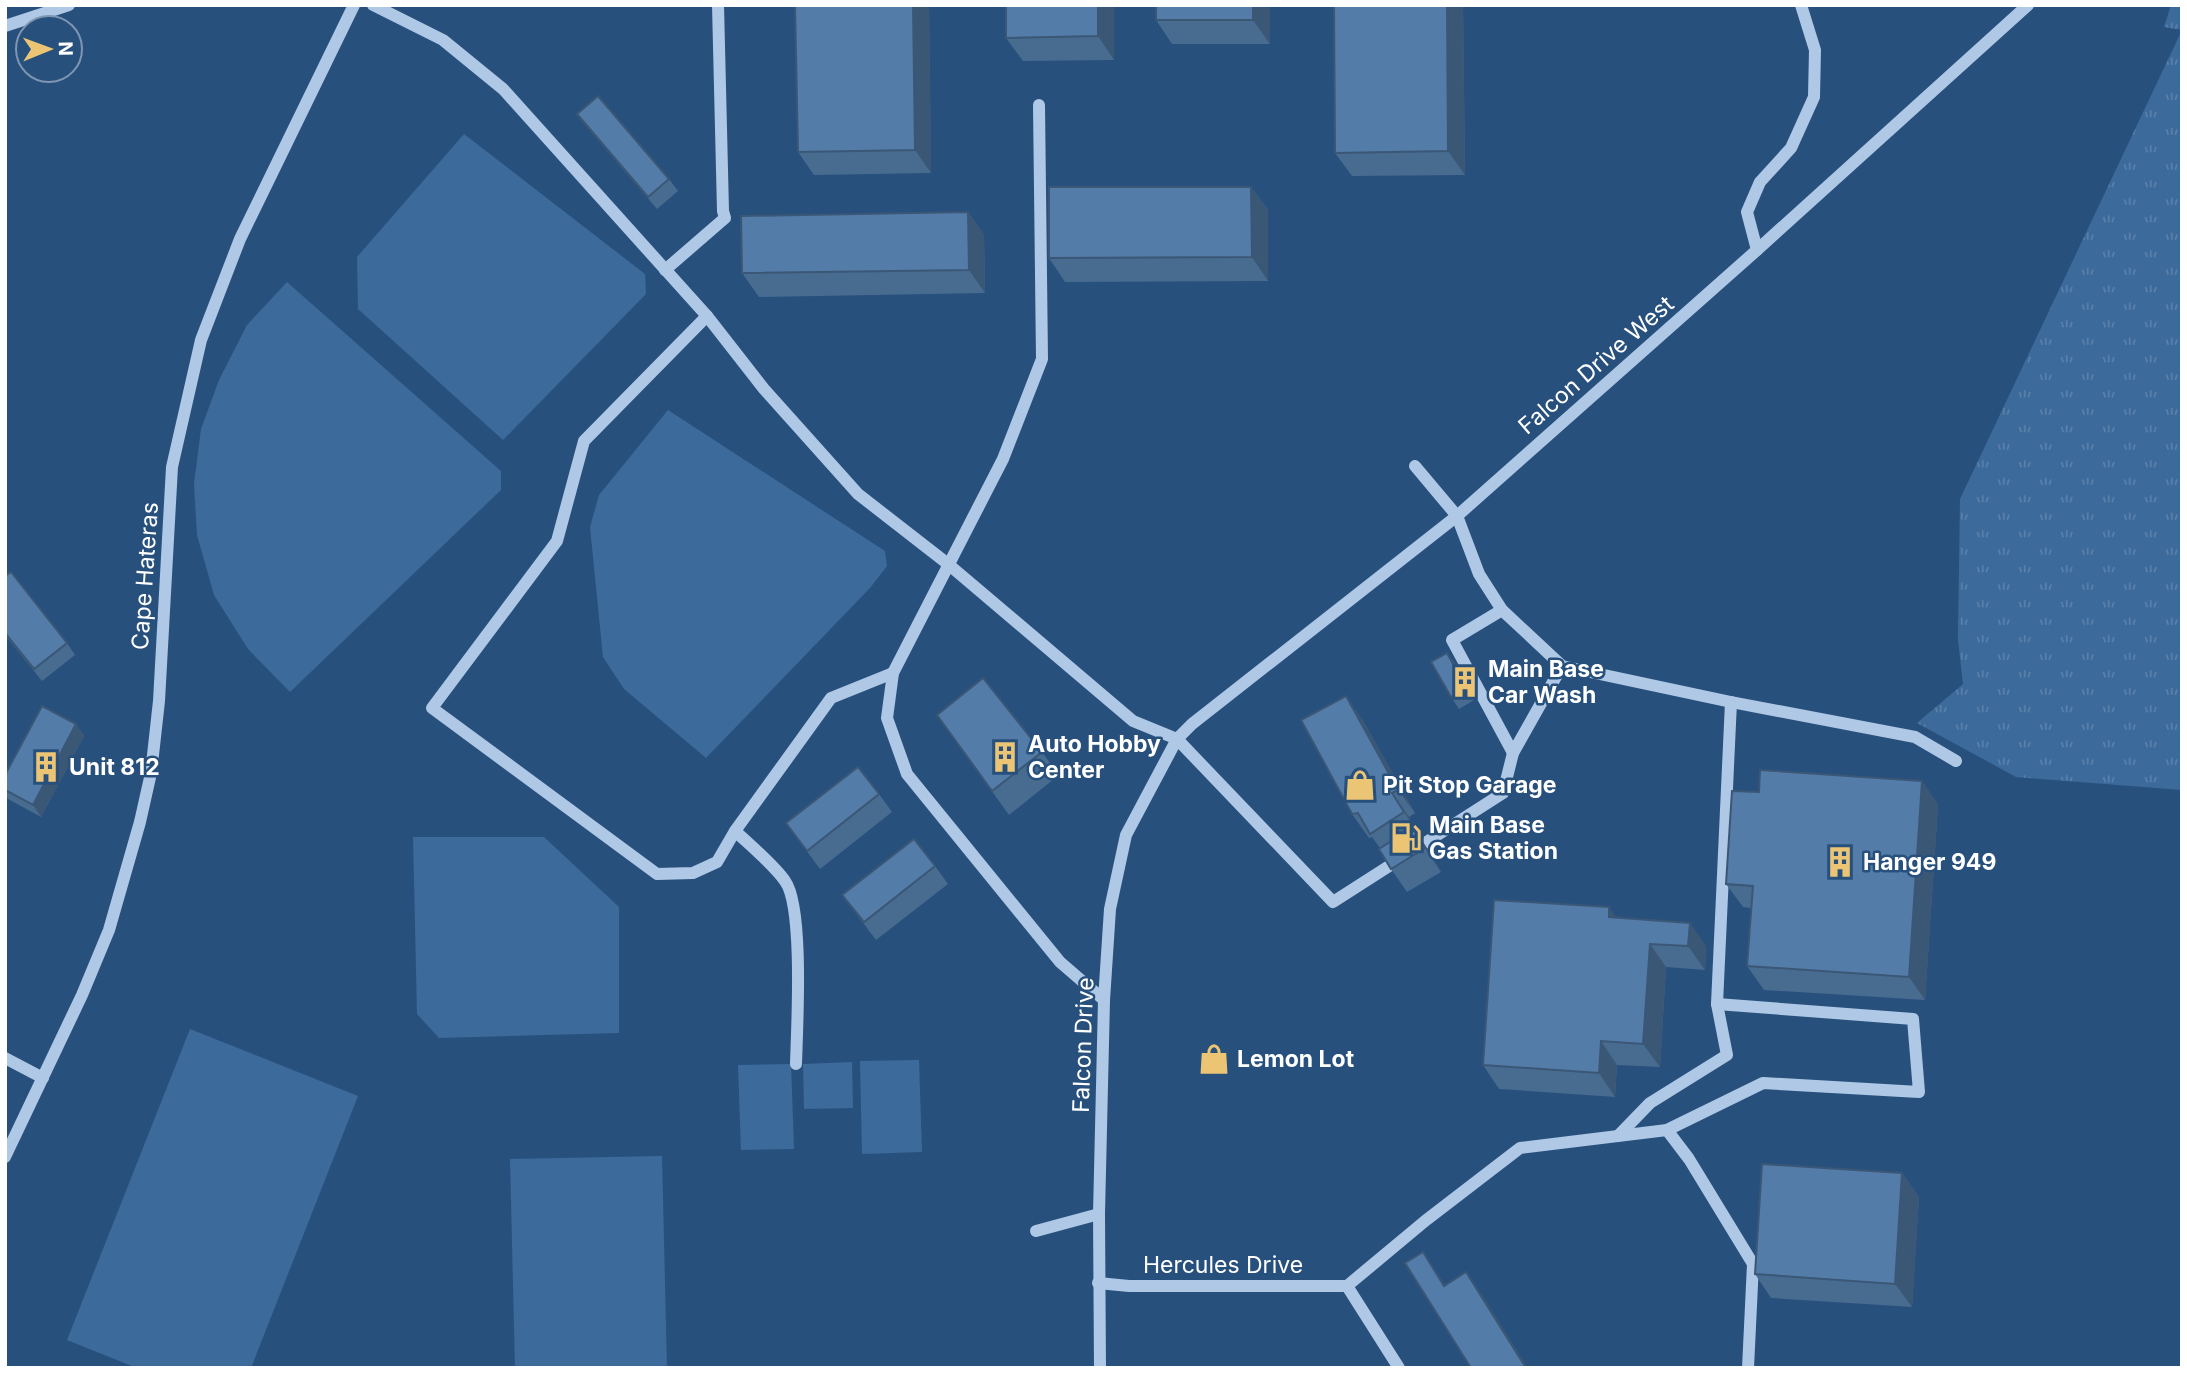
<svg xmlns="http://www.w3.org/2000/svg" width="2187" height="1373" viewBox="0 0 2187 1373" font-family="Inter,sans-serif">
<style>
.grass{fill:url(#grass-tufts)}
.green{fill:#3c6a9b}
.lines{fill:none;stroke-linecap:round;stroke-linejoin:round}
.minor{stroke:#aec8e5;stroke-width:12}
.wall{fill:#486b90}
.shaded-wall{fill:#3b5776}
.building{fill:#547ca8;stroke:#3b5776;stroke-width:2}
.labels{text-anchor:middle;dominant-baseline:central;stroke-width:5;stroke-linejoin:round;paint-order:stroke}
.street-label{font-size:23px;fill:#fff;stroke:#28507d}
.poi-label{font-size:23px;font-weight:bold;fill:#fff;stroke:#28507d;text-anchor:start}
</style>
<defs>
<pattern id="grass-tufts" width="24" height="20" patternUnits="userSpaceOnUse" patternTransform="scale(1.75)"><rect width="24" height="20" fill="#3c6a9b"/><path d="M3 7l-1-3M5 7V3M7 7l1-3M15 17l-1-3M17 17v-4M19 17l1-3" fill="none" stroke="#5980aa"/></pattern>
</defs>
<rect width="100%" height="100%" fill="#28507d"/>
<!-- grass -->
<g class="grass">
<path d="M2171 5H2182V30L2164 27Z"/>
<path d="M2182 30V790L2016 777 1917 723 1963 684 1958 640 1960 499Z"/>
</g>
<!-- green -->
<g class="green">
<path d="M464 134 645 274 646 294 503 440 358 309 357 257Z"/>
<path d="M287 282 501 471V490L290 692 248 649 214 595 197 535 194 484 201 429 219 380 247 325Z"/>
<path d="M668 410 885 551 887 566 870 588 706 758 624 689 603 657 590 527 599 495Z"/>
<path d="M413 837H544L619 907V1033L439 1038 417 1014Z"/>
<path d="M190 1029 358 1096 251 1368H137L67 1340Z"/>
<path d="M919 1060 922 1152 862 1154 860 1061Z"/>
<path d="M852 1062 853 1108 804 1109 803 1064Z"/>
<path d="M791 1064 794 1149 741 1150 738 1065Z"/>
<path d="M662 1156 667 1368H515L510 1159Z"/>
</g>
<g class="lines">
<!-- minor -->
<g class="minor">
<path d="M373 5 443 40 503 89 707 316 764 389 858 494 948 564 1133 721 1177 739 1333 902 1503 793 1513 753 1562 666"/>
<path d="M5 26 69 5"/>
<path d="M1039 105 1042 359 1003 459 893 673 887 718 907 774 1060 962 1104 1000"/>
<path d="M1757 250 1747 212 1760 182 1791 148 1814 97 1815 50 1801 5"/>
<path d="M665 270 725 218 723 211 718 5"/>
<path d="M707 316 584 441 557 541 432 708 657 874 693 873 717 862 735 831 831 698 893 673"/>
<path d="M1415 466 1457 516 1479 574 1502 610 1562 666 1731 702 1915 737 1956 761"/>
<path d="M1502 610 1452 640 1513 753"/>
<path d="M735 831C750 845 774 865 785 881 804 907 797 1027 796 1064"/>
<path d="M5 1058 43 1078"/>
<path d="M1667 1130 1689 1159 1753 1264 1748 1368"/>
<path d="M1618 1136 1650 1103 1727 1055 1717 1004 1731 702"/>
<path d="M5 1157 82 995 109 930 140 822 151 773 159 701 172 467 201 340 240 239 354 5"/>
<path d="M1036 1231 1099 1214"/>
<path d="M1098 1283 1129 1286H1347"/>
<path d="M1347 1286 1425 1221 1520 1148 1667 1130 1763 1083 1919 1092 1913 1019 1717 1004"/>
<path d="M1347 1286 1399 1368"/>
<path d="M1100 1368 1099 1214 1104 1000 1110 909 1126 835 1177 739 1192 724 1457 516 1757 250 2028 5"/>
</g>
</g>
<!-- wall -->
<g class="wall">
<path d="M795 5H929L931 173 814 175 798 152Z"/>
<path d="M1114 5V60L1023 61 1006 38Z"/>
<path d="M1156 5H1270V44H1172L1156 20Z"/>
<path d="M1463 5 1465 175 1352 176 1335 153Z"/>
<path d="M577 114 669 179 678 191 657 209 586 126Z"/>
<path d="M1251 187 1268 210V281L1065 282 1049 258Z"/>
<path d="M968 212 984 235 985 293 759 297 742 273Z"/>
<path d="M5 576 67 643 75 655 42 681 5 635Z"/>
<path d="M1447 653 1456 665 1474 700 1459 709 1451 697Z"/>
<path d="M937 715 1042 752 1059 775 1009 815Z"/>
<path d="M1362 719 1415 813 1409 817 1420 836H1419L1441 872 1407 892 1391 869 1380 848 1372 837 1369 838 1352 814Z"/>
<path d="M76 724 84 736 41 817 8 799 5 795V775Z"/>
<path d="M1922 781 1938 805 1925 1000 1764 990 1747 966 1751 908 1743 907 1726 884 1759 792Z"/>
<path d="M879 794 892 812 820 869 786 823Z"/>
<path d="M935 866 948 884 876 940 842 895Z"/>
<path d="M1617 918 1706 946 1705 970 1666 967 1660 1067 1617 1065 1615 1097 1499 1089 1483 1065Z"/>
<path d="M1902 1173 1919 1197 1912 1307 1771 1298 1755 1274Z"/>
</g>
<!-- shaded-wall -->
<g class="shaded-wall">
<path d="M913 5H929L931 173 915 150Z"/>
<path d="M1098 5H1114V60L1098 36Z"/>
<path d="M1253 5H1270V44L1253 20Z"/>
<path d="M1447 5H1463L1465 175 1448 151Z"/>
<path d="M1251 187 1268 210V281L1252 257Z"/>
<path d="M968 212 984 235 985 293 969 270Z"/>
<path d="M1447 653 1456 665 1474 700 1466 688Z"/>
<path d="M1346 696 1362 719 1415 813 1398 790Z"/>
<path d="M76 724 84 736 41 817 33 805Z"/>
<path d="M1922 781 1938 805 1925 1000 1909 977Z"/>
<path d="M1392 793 1409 817 1420 836 1404 812Z"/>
<path d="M1413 827 1429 851 1441 872 1425 848Z"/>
<path d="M1609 907 1626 931 1609 917Z"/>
<path d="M1690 923 1706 946 1705 970 1688 946Z"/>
<path d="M1650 944 1666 967 1660 1067 1643 1044Z"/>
<path d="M1601 1041 1617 1065 1615 1097 1599 1073Z"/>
<path d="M1902 1173 1919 1197 1912 1307 1895 1284Z"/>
<path d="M1423 1252 1439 1276 1460 1310 1444 1286Z"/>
<path d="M1466 1272 1483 1296 1528 1368H1526Z"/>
</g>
<!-- building -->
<g class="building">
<path d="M795 5H913L915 150 798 152Z"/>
<path d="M1006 5H1098V36L1006 38Z"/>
<rect x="1156" y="5" width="97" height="15"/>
<path d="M1334 5H1447L1448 151 1335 153Z"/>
<path d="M598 96 669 179 648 197 577 114Z"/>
<path d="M1049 187H1251L1252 257 1049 258Z"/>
<path d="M968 212 969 270 742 273 741 216Z"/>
<path d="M11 572 67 643 34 669 5 633V576Z"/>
<path d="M1447 653 1466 688 1451 697 1431 662Z"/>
<path d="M983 678 1042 752 992 791 937 715Z"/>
<path d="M1346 696 1398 790 1392 793 1404 812 1370 834 1358 813 1352 814 1301 720Z"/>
<path d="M42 706 76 724 33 805 5 790V775Z"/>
<path d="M858 767 879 794 807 851 786 823Z"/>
<path d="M1760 770 1922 781 1909 977 1747 966 1753 886 1726 884 1732 791 1759 792Z"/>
<path d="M1413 827 1425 848 1391 869 1379 849Z"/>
<path d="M914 839 935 866 864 922 842 895Z"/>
<path d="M1494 900 1609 907V917L1690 923 1688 946 1650 944 1643 1044 1601 1041 1599 1073 1483 1065Z"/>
<path d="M1762 1164 1902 1173 1895 1284 1755 1274Z"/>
<path d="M1423 1252 1444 1286 1466 1272 1526 1368H1471L1405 1263Z"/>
</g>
<!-- icons -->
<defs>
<symbol id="building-bare" viewBox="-9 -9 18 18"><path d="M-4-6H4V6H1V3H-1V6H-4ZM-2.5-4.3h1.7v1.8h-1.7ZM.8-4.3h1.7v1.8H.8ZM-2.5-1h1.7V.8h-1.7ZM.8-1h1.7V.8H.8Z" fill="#ecc574" stroke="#28507d" stroke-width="2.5" paint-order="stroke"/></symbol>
<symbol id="shop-bare" viewBox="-9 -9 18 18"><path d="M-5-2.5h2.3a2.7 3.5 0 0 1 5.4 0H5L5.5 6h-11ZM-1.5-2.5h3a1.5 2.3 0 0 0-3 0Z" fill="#ecc574" stroke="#28507d" stroke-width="2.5" paint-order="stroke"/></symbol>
<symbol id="fuel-bare" viewBox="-9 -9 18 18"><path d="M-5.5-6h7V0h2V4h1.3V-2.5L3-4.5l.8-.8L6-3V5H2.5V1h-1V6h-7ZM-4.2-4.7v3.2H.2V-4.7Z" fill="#ecc574" stroke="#28507d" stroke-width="2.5" paint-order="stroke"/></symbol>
</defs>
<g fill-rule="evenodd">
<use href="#building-bare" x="1443" y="660" width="44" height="44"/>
<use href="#building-bare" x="983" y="735" width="44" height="44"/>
<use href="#building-bare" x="24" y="745" width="44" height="44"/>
<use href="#shop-bare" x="1338" y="763" width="44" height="44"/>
<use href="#fuel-bare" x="1384" y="816" width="44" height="44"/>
<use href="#building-bare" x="1818" y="840" width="44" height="44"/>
<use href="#shop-bare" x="1192" y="1037" width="44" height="44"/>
</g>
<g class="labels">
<!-- street labels -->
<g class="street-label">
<text transform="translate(1596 365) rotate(-41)">Falcon Drive West</text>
<text transform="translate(145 576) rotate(-86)">Cape Hateras</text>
<text transform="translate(1083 1045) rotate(-88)">Falcon Drive</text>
<text x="1223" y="1265">Hercules Drive</text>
</g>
<!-- poi labels -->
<g class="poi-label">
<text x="1488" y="669">Main Base<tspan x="1488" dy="26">Car Wash</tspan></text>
<text x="1028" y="744">Auto Hobby<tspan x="1028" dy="26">Center</tspan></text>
<text x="69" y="767">Unit 812</text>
<text x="1383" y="785">Pit Stop Garage</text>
<text x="1429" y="825">Main Base<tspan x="1429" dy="26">Gas Station</tspan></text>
<text x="1863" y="862">Hanger 949</text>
<text x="1237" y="1059">Lemon Lot</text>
</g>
</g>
<!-- border -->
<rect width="2187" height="1373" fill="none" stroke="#ffffff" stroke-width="14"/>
<!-- north arrow -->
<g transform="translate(49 49) rotate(89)"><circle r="33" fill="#28507d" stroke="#7e96b1" stroke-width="2"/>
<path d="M0-5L12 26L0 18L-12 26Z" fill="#ecc574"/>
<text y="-10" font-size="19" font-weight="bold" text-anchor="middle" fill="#ffffff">N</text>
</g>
</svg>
